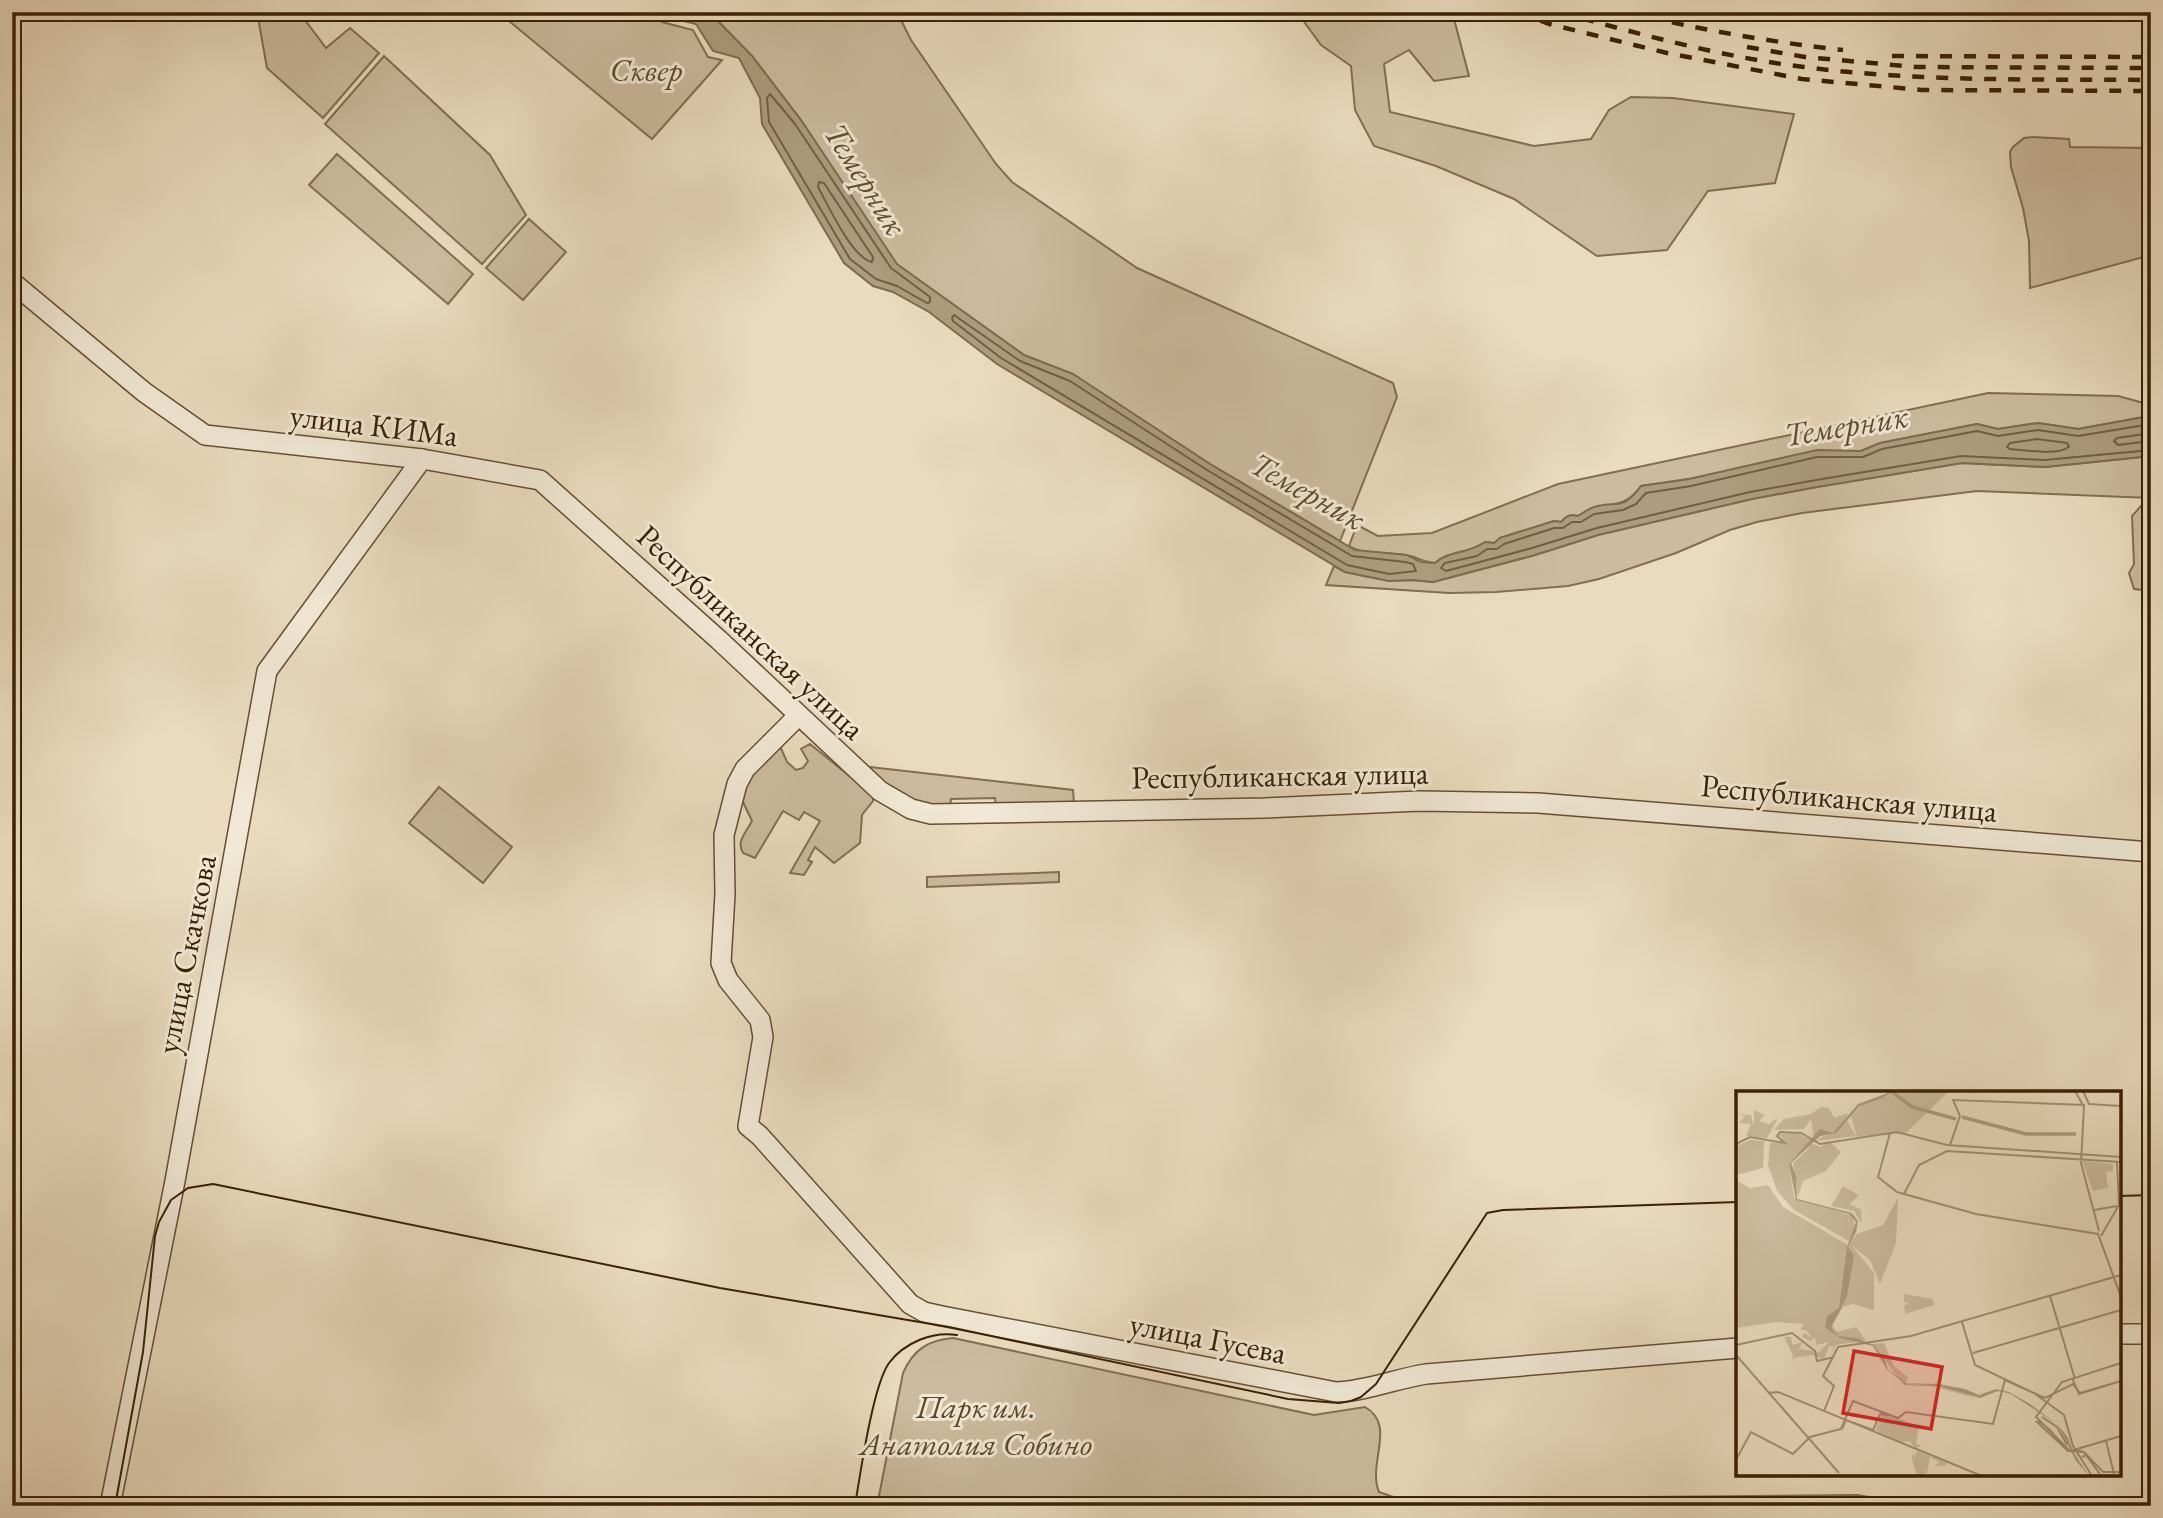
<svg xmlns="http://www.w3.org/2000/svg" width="2163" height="1518" viewBox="0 0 2163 1518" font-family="'EB Garamond',serif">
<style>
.green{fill:#ccbb9f;stroke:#826e52;stroke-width:2}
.water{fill:#ad9c7f;stroke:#7e6b4e;stroke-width:2}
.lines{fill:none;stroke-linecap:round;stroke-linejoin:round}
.shore{stroke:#725e42;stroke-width:2}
.tertiary-casing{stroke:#645033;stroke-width:22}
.tertiary{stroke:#f1e8d5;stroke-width:19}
.tram{stroke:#382104;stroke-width:2}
.rail{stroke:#382104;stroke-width:4.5;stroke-dasharray:12 12;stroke-linecap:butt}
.labels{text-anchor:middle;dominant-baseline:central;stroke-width:6;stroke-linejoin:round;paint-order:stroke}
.park-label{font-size:32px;font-style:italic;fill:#5d482b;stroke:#f1e8d5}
.street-label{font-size:32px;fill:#382104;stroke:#f1e8d5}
.water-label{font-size:33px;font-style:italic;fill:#614c2f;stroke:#f1e8d5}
.inset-river{fill:none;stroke:#ad9c7f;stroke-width:3.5}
.inset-road{fill:none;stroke:#a39174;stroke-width:2}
.view{fill:#d62828;fill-opacity:0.15;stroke:#d62828;stroke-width:3.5}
.inset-edge{fill:none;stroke:#382104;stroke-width:3.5}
</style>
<rect width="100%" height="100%" fill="#eadbbf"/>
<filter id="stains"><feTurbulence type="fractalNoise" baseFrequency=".00286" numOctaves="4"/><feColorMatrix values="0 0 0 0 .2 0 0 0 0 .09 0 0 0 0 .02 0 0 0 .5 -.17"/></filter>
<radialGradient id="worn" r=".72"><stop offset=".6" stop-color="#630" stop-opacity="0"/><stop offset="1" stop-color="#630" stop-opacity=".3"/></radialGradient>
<!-- green -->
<g class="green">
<path d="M257 12H299L326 48 350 28 379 53 323 118 267 68Z"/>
<path d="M498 12H655L662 22 693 30 708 57 722 60 652 139Z"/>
<path d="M709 12H897L911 40 996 164 1012 182 1137 268 1393 383 1397 397 1340 541 1210 464 1073 375 1024 355 896 264 801 120 752 56Z"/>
<path d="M1297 12H1446L1453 15 1469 76 1434 81 1409 50 1384 64 1390 112 1534 146 1591 139 1609 110 1631 97 1673 98 1794 114 1775 183 1708 191 1667 250 1597 256 1514 199 1436 166 1374 146 1355 110 1351 66 1321 45Z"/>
<path d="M384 56 490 155 526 215 482 264 325 124Z"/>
<path d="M2033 137 2069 139 2070 147 2151 148V255L2030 288 2029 241 2023 208 2011 167 2010 152 2013 147 2024 138Z"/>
<path d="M337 154 473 274 448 304 309 185Z"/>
<path d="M529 219 566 252 523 300 486 268Z"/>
<path d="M1988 393 2118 396 2151 405V417H2144L2078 429 2038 423 1998 429 1977 424 1880 443 1861 451 1829 452 1689 479 1641 486C1621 513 1605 500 1578 516 1570 514 1566 516 1561 522L1554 521 1500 538 1495 543 1485 542C1469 554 1447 551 1435 563 1426 562 1422 560 1414 557 1394 550 1367 557 1349 546L1357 525 1378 536 1432 533 1558 484Z"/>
<path d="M2151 456V498L1977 491 1802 513 1757 522 1730 530 1676 553 1599 579 1568 586 1496 592 1449 593 1326 585 1334 566 1345 572 1389 581 1412 580 1433 582 1535 555 1598 535 1752 499 1817 487 1962 463 2045 467Z"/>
<path d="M2141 506 2151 509V591L2134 589 2129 573 2134 564 2132 516Z"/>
<path d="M810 744 873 795V801L862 815 860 843 834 863 815 847 808 860 812 862 804 875 790 873 820 821 804 812 799 820 783 811 755 858 743 853C736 842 746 832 752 821L742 800 744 779 780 746 787 762 796 770 803 768 808 761 801 749Z"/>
<path d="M861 766 1073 790 1074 803 996 806 995 798 951 799 950 807C916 808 885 788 861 766Z"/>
<path d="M439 787 512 847 483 883 409 823Z"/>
<path d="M1059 872V882L927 887V877Z"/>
<path d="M953 1338 1314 1415 1365 1407C1397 1425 1367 1463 1379 1492L1399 1499 1857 1495 1869 1497 1879 1506H877L903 1373C913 1350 928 1340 953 1338Z"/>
</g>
<!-- water -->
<path class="water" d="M664 12H709L752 56 801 120 897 264 1024 355 1073 374 1210 464 1355 550 1407 555 1421 562 1435 563C1447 551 1469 554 1485 542L1494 543 1500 538 1554 521 1561 522C1566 516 1570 514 1578 516 1583 513 1588 509 1594 507 1617 500 1622 512 1641 486L1689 479 1817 450 1861 451 1880 443 1977 424 1998 429 2038 423 2078 429 2144 417H2151V456L2045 467 1962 463 1817 487 1752 499 1598 535 1535 555 1433 582 1412 580 1389 581 1345 572 997 364 929 312 893 292 873 286 844 263 762 124 760 98 739 58 713 51 696 24 668 17Z"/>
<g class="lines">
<!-- shore -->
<g class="shore">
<path d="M770 94 795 124 891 268 930 297V302L927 303 897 286 876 279 850 259 769 122 767 98Z"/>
<path d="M819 182 824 183 873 257 872 262C852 258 828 205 818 187Z"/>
<path d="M954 315 1020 361 1070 381 1207 470 1352 556 1405 562 1413 564 1416 571 1389 574 1347 565 1001 358 953 321 952 318Z"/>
<path d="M2151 424 2078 436 2038 430 1998 436 1977 431 1882 449 1863 457H1817L1691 486 1646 493 1636 504 1623 510 1594 514 1581 522H1572L1563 528H1554L1504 544 1497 549H1487L1477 556 1445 563 1441 568 1446 571 1532 548 1597 528 1750 492 1816 480 1961 456 2045 460 2151 450"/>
<path d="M2151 433 2117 438 2114 441 2118 445 2151 441"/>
<path d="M2037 439 2067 443 2069 447C2055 456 2027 450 2010 449L2007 447 2010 443Z"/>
</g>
<defs>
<g id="tertiary">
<path d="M12 282 144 392 205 435 422 459 540 480 719 640 880 791 911 809 931 814 1265 808 1419 801 1538 803 2151 852"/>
<path d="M798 716 745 769 737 784 724 835 725 894 721 963 728 980 760 1020 763 1037 748 1126 760 1136 910 1304 924 1312 942 1316 1336 1392C1367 1391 1395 1379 1426 1374L1738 1348"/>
<path d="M2119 1334H2151"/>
<path d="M110 1506 175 1181 267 671 422 459"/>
</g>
</defs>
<!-- tertiary casing -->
<use href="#tertiary" class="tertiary-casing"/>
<!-- tertiary -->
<use href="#tertiary" class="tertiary"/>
<!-- tram -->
<g class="tram">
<path d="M2119 1196 2151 1195"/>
<path d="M115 1506 143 1352 155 1236 159 1222 171 1200 188 1188 213 1184 720 1288 949 1327 1288 1399 1339 1403 1351 1401 1361 1397 1376 1384 1487 1213 1503 1210 1738 1202"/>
<path d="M855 1506C860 1475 873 1385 889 1363 904 1343 932 1331 957 1335"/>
</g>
<!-- rail -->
<g class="rail">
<path d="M1518 12 1549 24 1667 53 1802 79 1922 90 2151 91"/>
<path d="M1559 12C1640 34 1721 57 1804 67 1919 82 2035 79 2151 80"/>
<path d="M1625 12C1698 29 1769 42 1843 50"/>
<path d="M1747 47 1805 57 1916 67 2151 68"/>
<path d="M1892 56 2151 57"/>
</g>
</g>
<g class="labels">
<!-- park labels -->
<g class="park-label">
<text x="646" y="70">Сквер</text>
<text x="976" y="1407">Парк им.<tspan x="976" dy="37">Анатолия Собино</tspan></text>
</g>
<!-- street labels -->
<g class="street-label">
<text transform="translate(374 425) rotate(7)">улица КИМа</text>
<text transform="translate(751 632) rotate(43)">Республиканская улица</text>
<text transform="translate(1280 775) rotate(-1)">Республиканская улица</text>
<text transform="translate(1849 798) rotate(5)">Республиканская улица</text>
<text transform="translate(186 954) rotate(-79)">улица Скачкова</text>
<text transform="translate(1208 1338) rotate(11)">улица Гусева</text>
</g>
<!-- water labels -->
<g class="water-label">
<text transform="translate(866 179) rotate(58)">Темерник</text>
<text transform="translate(1846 425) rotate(-9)">Темерник</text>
<text transform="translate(1308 491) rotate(29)">Темерник</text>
</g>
</g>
<!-- overview -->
<g transform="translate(1736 1091)">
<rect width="385" height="385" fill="#eadbbf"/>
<path d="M158 0H213L170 42 121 46 115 26 127 13ZM85 16 93 17 98 27 112 22 110 28 120 45 79 50 92 43 86 41 78 49 75 28 68 38 38 39 48 28 75 23ZM18 19 29 24 23 30 33 33 42 27 31 47 10 45 15 33 3 32 9 25 0 23 15 24 18 36ZM61 42 75 49 53 73 58 107 117 125 119 137 113 150 58 119 41 100 32 74 34 52 50 51 42 43ZM14 49 28 50 27 77 0 84 1 55ZM93 50 105 61 90 80 67 90 62 106 57 72 77 54 61 64 72 54 77 53 85 56ZM346 70 377 73V80L370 81 372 97 357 100ZM0 89 14 97 32 94 47 116 112 154 121 143 147 134 162 107 160 152 144 193 134 169 116 155 138 182V219L117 213 107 216 96 234 101 241 120 236 130 250 102 245 125 250 100 254 94 265 98 255H93L88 268 76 264 57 267 55 274 57 264 48 246H55L56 254 67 251 63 258 83 261 93 251 80 254 79 246 75 250 66 246 68 242 76 247 70 239H64L68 233 40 231 0 237ZM107 95 123 104 114 113 125 119 126 133 118 120 95 115ZM168 203 197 208 198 214 169 223 168 214 174 213 168 211ZM148 252 158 275 172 286 170 292H201L211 295 195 292 175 294 195 293 222 299 239 307 195 295 168 294 136 253ZM147 322 183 335 180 353 186 355 180 357 173 350 165 351 139 339ZM178 359V368L181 360 211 372 210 374 198 376 203 371 194 366 191 382 181 385 176 367Z" fill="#ccbb9f"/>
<path d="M157 0 147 7 124 15 100 42 84 45 55 72 60 85 61 108 116 122 122 130 120 141 112 156 118 164 111 205 95 237 102 245 120 247 138 254 148 268 152 278 172 294 202 293 229 298 243 304 260 298 273 301 294 313 323 335 327 340 332 347 338 362 353 385 340 370 322 334 275 303 262 300 244 307 203 295 170 294 150 277 137 255 104 247 89 236 91 225 103 217 111 156 120 131 113 123 60 109 53 73 84 38 97 42 122 13Z" fill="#ad9c7f"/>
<path class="inset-river" d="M155 0 176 16 220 28M226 26 290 43H340"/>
<path class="inset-road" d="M339 0 348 16 345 72 363 140M347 0 353 13 385 15M154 42 142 86 161 101 240 123 362 143 385 206M0 53 14 46 49 52 41 45 44 41 65 42 84 53 161 41 211 54 385 66M214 54 224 25 217 9 349 14M168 103 183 74 211 60 385 71M358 119 381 115M365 145 383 114 381 71M314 205 339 288M226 231 239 274 298 302 328 324 337 355 356 385M0 254 56 242 79 260 81 270 98 266M237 262 385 219M0 264 103 382M385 272 326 291 300 326 334 360 385 345M336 287 343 303 385 290M32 302 42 301 246 385M88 320 98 295 87 285 102 256 175 245 385 184M306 326 321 336 331 354M301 331H304L314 339 332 360H345L349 362 367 381H385H367L348 361 332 360ZM106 338 110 329 137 339 144 323 153 324M370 350 378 383M346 366 350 364 364 383M0 369 15 341 57 363 74 346 105 338 117 310 162 327 170 321 257 333 269 289 309 307 337 293 344 302 385 290"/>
<path class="view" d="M118 260 206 276 195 338 107 322Z"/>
<rect width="385" height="385" class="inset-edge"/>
</g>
<!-- margin -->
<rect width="2163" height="1518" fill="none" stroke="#eadbbf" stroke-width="42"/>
<rect x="14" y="14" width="2135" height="1490" fill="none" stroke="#382104" stroke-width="3.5"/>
<rect x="21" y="21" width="2121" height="1476" fill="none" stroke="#382104" stroke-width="2"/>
<rect width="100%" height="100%" filter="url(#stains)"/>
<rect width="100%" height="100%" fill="url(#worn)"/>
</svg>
